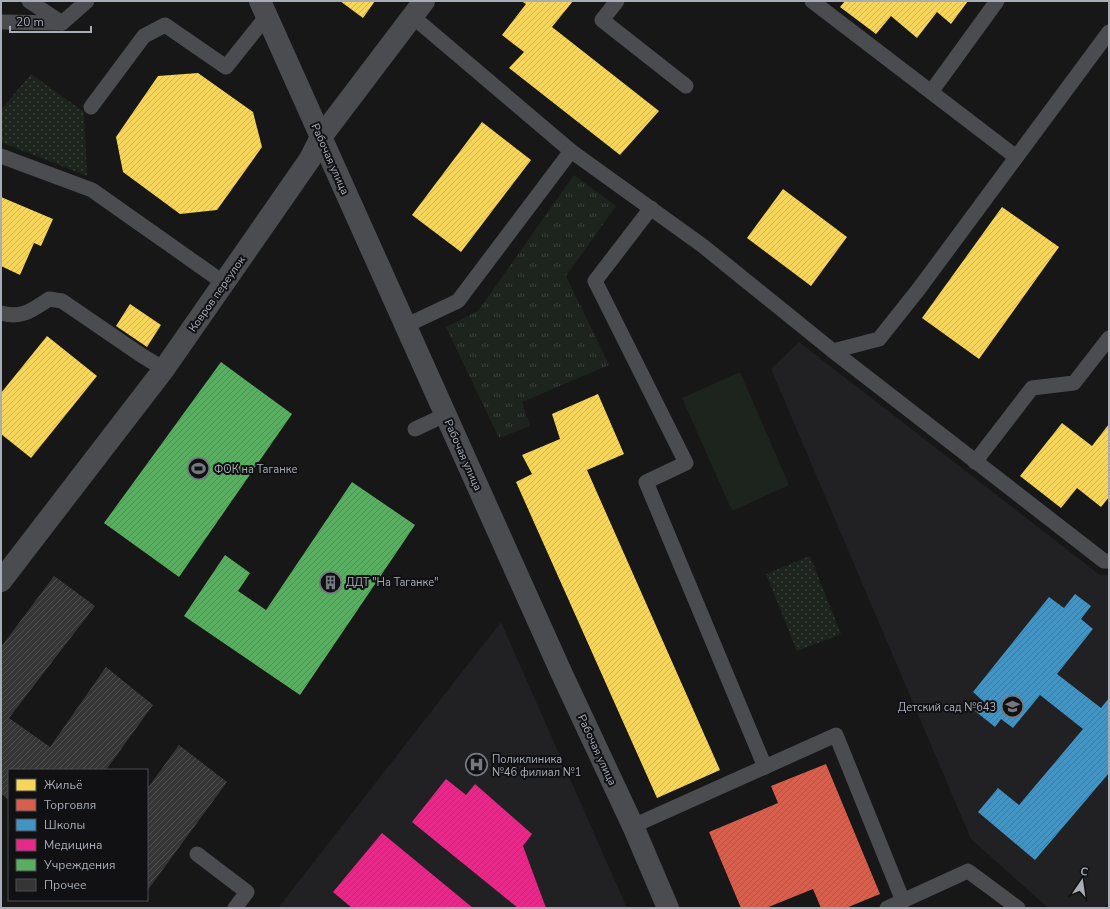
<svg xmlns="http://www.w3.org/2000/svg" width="1110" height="909" viewBox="0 0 1110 909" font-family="'Nunito Sans',sans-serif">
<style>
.built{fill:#212123}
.grass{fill:url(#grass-tufts)}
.park{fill:url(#park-dots)}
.garden{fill:#1d241e}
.homes{fill:url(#homes-hatch)}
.shops{fill:url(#shops-hatch)}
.schools{fill:url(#schools-hatch)}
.health{fill:url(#health-hatch)}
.public{fill:url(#public-hatch)}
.building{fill:url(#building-hatch)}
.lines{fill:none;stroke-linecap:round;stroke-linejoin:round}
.service{stroke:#4b4c50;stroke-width:15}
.minor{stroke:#4b4c50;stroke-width:22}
.tertiary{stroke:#4b4c50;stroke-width:22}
.labels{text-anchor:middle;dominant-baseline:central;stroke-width:4;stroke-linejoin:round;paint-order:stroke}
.street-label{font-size:11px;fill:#a8adb8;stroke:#111113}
.poi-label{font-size:11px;fill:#a8adb8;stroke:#111113;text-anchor:start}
</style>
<defs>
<pattern id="grass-tufts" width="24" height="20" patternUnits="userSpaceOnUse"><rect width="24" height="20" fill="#1d241e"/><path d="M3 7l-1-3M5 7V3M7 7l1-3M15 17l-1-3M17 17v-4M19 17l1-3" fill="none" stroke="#3b413d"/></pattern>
<pattern id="park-dots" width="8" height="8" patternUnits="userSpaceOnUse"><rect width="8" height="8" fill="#1d241e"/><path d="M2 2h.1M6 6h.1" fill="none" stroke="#3b413d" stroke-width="1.8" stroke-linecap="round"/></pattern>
<pattern id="homes-hatch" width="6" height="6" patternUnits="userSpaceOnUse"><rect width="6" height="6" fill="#f6d55c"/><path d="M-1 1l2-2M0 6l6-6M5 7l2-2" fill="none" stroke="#cfb555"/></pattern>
<pattern id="shops-hatch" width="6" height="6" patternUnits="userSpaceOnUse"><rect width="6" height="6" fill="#d6604d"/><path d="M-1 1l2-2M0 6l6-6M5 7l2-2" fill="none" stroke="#ad5548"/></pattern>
<pattern id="schools-hatch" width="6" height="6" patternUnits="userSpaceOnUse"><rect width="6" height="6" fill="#4393c3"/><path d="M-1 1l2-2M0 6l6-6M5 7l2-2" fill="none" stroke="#3f7ba0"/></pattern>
<pattern id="health-hatch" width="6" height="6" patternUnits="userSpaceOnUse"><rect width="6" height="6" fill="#e7298a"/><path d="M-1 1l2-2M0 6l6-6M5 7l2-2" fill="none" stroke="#ba2c75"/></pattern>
<pattern id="public-hatch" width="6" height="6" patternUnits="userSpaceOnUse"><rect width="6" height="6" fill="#5aae61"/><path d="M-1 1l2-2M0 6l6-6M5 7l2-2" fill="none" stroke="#509056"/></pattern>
<pattern id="building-hatch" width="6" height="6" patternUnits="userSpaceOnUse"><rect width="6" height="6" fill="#353536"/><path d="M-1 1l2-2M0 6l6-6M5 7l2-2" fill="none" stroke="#4f5051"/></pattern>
</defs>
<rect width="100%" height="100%" fill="#171717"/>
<!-- built -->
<g class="built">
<path d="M799 342 1100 575H1109V902L1104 908H1048L971 839 771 369Z"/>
<path d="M501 622 627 908H278Z"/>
</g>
<!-- grass -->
<path class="grass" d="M574 175 616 206 566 276 609 365 522 402 530 426 499 438 446 327 478 311Z"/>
<!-- park -->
<g class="park">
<path d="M31 74 84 112 87 176 1 142V110Z"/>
<path d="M810 556 841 634 797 651 766 574Z"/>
</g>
<!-- garden -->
<path class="garden" d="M740 372 789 485 732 511 682 398Z"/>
<!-- homes -->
<g class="homes">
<path d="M340 1H375L363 18Z"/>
<path d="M521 1H573L552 27 659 111 620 155 509 68 524 52 502 35 526 4Z"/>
<path d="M845 1H968L951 24 937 12 917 38 891 16 876 34 840 7Z"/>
<path d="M198 73 253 112 262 147 217 210 180 214 123 172 116 137 158 76Z"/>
<path d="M482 122 531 160 461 252 412 215Z"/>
<path d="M783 189 847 237 811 286 747 238Z"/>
<path d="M1 197 53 219 41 246 34 243 20 275 1 266Z"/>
<path d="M1002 207 1059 247 979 359 922 318Z"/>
<path d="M130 304 161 325 147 347 116 326Z"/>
<path d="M47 336 97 376 31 458 1 434V393Z"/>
<path d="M598 394 624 454 587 470 720 770 657 798 516 482 532 474 522 455 560 439 552 414Z"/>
<path d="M1062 423 1092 446 1109 424V497L1101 507 1077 488 1061 508 1020 476Z"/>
</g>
<!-- shops -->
<path class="shops" d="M826 764 880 894 846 908H821L813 889 766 908H741L709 832 778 803 771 786Z"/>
<!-- schools -->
<path class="schools" d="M1075 594 1091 606 1081 619 1093 629 1057 674 1101 708 1109 698V773L1035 860 978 812 998 788 1019 805 1083 729 1040 695 1013 728 1001 719 995 727 975 711 983 701 973 692 1049 597 1064 608Z"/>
<!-- health -->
<g class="health">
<path d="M446 779 466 795 475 784 532 834 523 846 546 908H518L412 822Z"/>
<path d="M382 833 473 908H352L333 892Z"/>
</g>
<!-- public -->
<g class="public">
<path d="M221 362 292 414 179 577 104 523Z"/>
<path d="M352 482 415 525 300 695 184 616 225 555 250 573 238 591 266 610Z"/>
</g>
<!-- building -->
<g class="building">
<path d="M54 576 95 606 9 718 50 747 106 667 153 705 106 770H9V800L1 794V647Z"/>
<path d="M179 745 227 782 147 891V789Z"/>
</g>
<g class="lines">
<!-- service -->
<g class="service">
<path d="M29 1 62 23 87 1"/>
<path d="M617 1 602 20 686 86"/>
<path d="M812 1 1016 157"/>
<path d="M412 16 571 151 703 246 833 351 879 339 918 290 1109 32"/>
<path d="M1 22 62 23"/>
<path d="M931 92 997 1"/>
<path d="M91 107 144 36 165 25 226 67 266 17"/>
<path d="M1 156 92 190 224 283"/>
<path d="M651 208 595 281 686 463 646 482 765 767"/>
<path d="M1 313C22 319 32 310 49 299L62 301 141 355 164 369"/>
<path d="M405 326 458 301 571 151"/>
<path d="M833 351 1104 561H1109"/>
<path d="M415 429 445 415"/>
<path d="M975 462 1032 388 1074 383 1109 338"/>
<path d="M633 826 836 735 903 901"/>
<path d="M197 854 247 892 235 908"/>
<path d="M887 908 968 871 1018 908"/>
</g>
<!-- minor -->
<path class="minor" d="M1 581 164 369 310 159 321 137 424 1"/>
<!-- tertiary -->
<path class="tertiary" d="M260 1 561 672 633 826 668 908"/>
</g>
<!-- icons -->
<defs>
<symbol id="stadium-ring" viewBox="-11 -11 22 22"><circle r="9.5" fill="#111113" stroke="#757880" stroke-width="1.5"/><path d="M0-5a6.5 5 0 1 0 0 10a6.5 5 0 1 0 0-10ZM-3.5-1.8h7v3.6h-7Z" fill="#757880"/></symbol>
<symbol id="building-ring" viewBox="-11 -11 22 22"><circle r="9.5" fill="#111113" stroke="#757880" stroke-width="1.5"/><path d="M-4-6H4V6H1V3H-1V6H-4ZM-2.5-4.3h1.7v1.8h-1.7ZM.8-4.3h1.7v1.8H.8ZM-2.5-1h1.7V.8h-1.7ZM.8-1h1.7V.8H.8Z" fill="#757880"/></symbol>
<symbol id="school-ring" viewBox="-11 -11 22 22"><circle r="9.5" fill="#111113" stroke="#757880" stroke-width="1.5"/><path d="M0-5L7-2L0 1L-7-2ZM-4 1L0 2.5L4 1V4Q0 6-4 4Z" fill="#757880"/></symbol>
<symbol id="hospital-ring" viewBox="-11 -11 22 22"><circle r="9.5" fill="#111113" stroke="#757880" stroke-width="1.5"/><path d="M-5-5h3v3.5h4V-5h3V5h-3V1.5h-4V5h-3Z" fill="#757880"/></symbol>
</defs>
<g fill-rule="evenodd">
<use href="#stadium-ring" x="186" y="456" width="25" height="25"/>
<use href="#building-ring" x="318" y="570" width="25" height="25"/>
<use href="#school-ring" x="1000" y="694" width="25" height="25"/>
<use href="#hospital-ring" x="464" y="752" width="25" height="25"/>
</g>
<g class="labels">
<!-- street labels -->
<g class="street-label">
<text transform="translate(330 159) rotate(66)">Рабочая улица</text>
<text transform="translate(217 294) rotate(-55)">Ковров переулок</text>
<text transform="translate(463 455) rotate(66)">Рабочая улица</text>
<text transform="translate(597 750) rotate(65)">Рабочая улица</text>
</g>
<!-- poi labels -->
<g class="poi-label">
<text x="214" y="469">ФОК на Таганке</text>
<text x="346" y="582">ДДТ "На Таганке"</text>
<text x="996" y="707" text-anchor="end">Детский сад №643</text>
<text x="492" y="759">Поликлиника<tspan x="492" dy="13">№46 филиал №1</tspan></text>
</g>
</g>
<!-- border -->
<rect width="1110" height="909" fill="none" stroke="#a8adb8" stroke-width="4"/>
<!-- legend -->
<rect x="8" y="769" width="140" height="132" fill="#111113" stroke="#4d4f55"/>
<rect x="16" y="779" width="20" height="12" fill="#f6d55c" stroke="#4d4f55"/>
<text x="44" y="789" font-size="12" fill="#a8adb8">Жильё</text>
<rect x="16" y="799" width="20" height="12" fill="#d6604d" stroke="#4d4f55"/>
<text x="44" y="809" font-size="12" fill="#a8adb8">Торговля</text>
<rect x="16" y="819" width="20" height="12" fill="#4393c3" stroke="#4d4f55"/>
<text x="44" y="829" font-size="12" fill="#a8adb8">Школы</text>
<rect x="16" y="839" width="20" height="12" fill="#e7298a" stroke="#4d4f55"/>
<text x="44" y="849" font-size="12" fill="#a8adb8">Медицина</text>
<rect x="16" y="859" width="20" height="12" fill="#5aae61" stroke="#4d4f55"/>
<text x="44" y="869" font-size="12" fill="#a8adb8">Учреждения</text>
<rect x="16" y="879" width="20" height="12" fill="#353536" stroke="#4d4f55"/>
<text x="44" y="889" font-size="12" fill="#a8adb8">Прочее</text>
<!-- north arrow -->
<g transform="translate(1082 881) rotate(13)" stroke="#111113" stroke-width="3" paint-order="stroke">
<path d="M0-3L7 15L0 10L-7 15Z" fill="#a8adb8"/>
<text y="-6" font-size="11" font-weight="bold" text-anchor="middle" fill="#a8adb8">С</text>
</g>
<!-- scale -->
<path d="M10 26v6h81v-6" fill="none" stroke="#a8adb8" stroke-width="2"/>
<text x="16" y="26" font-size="12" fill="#a8adb8" stroke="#111113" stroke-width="3" paint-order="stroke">20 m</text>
</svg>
